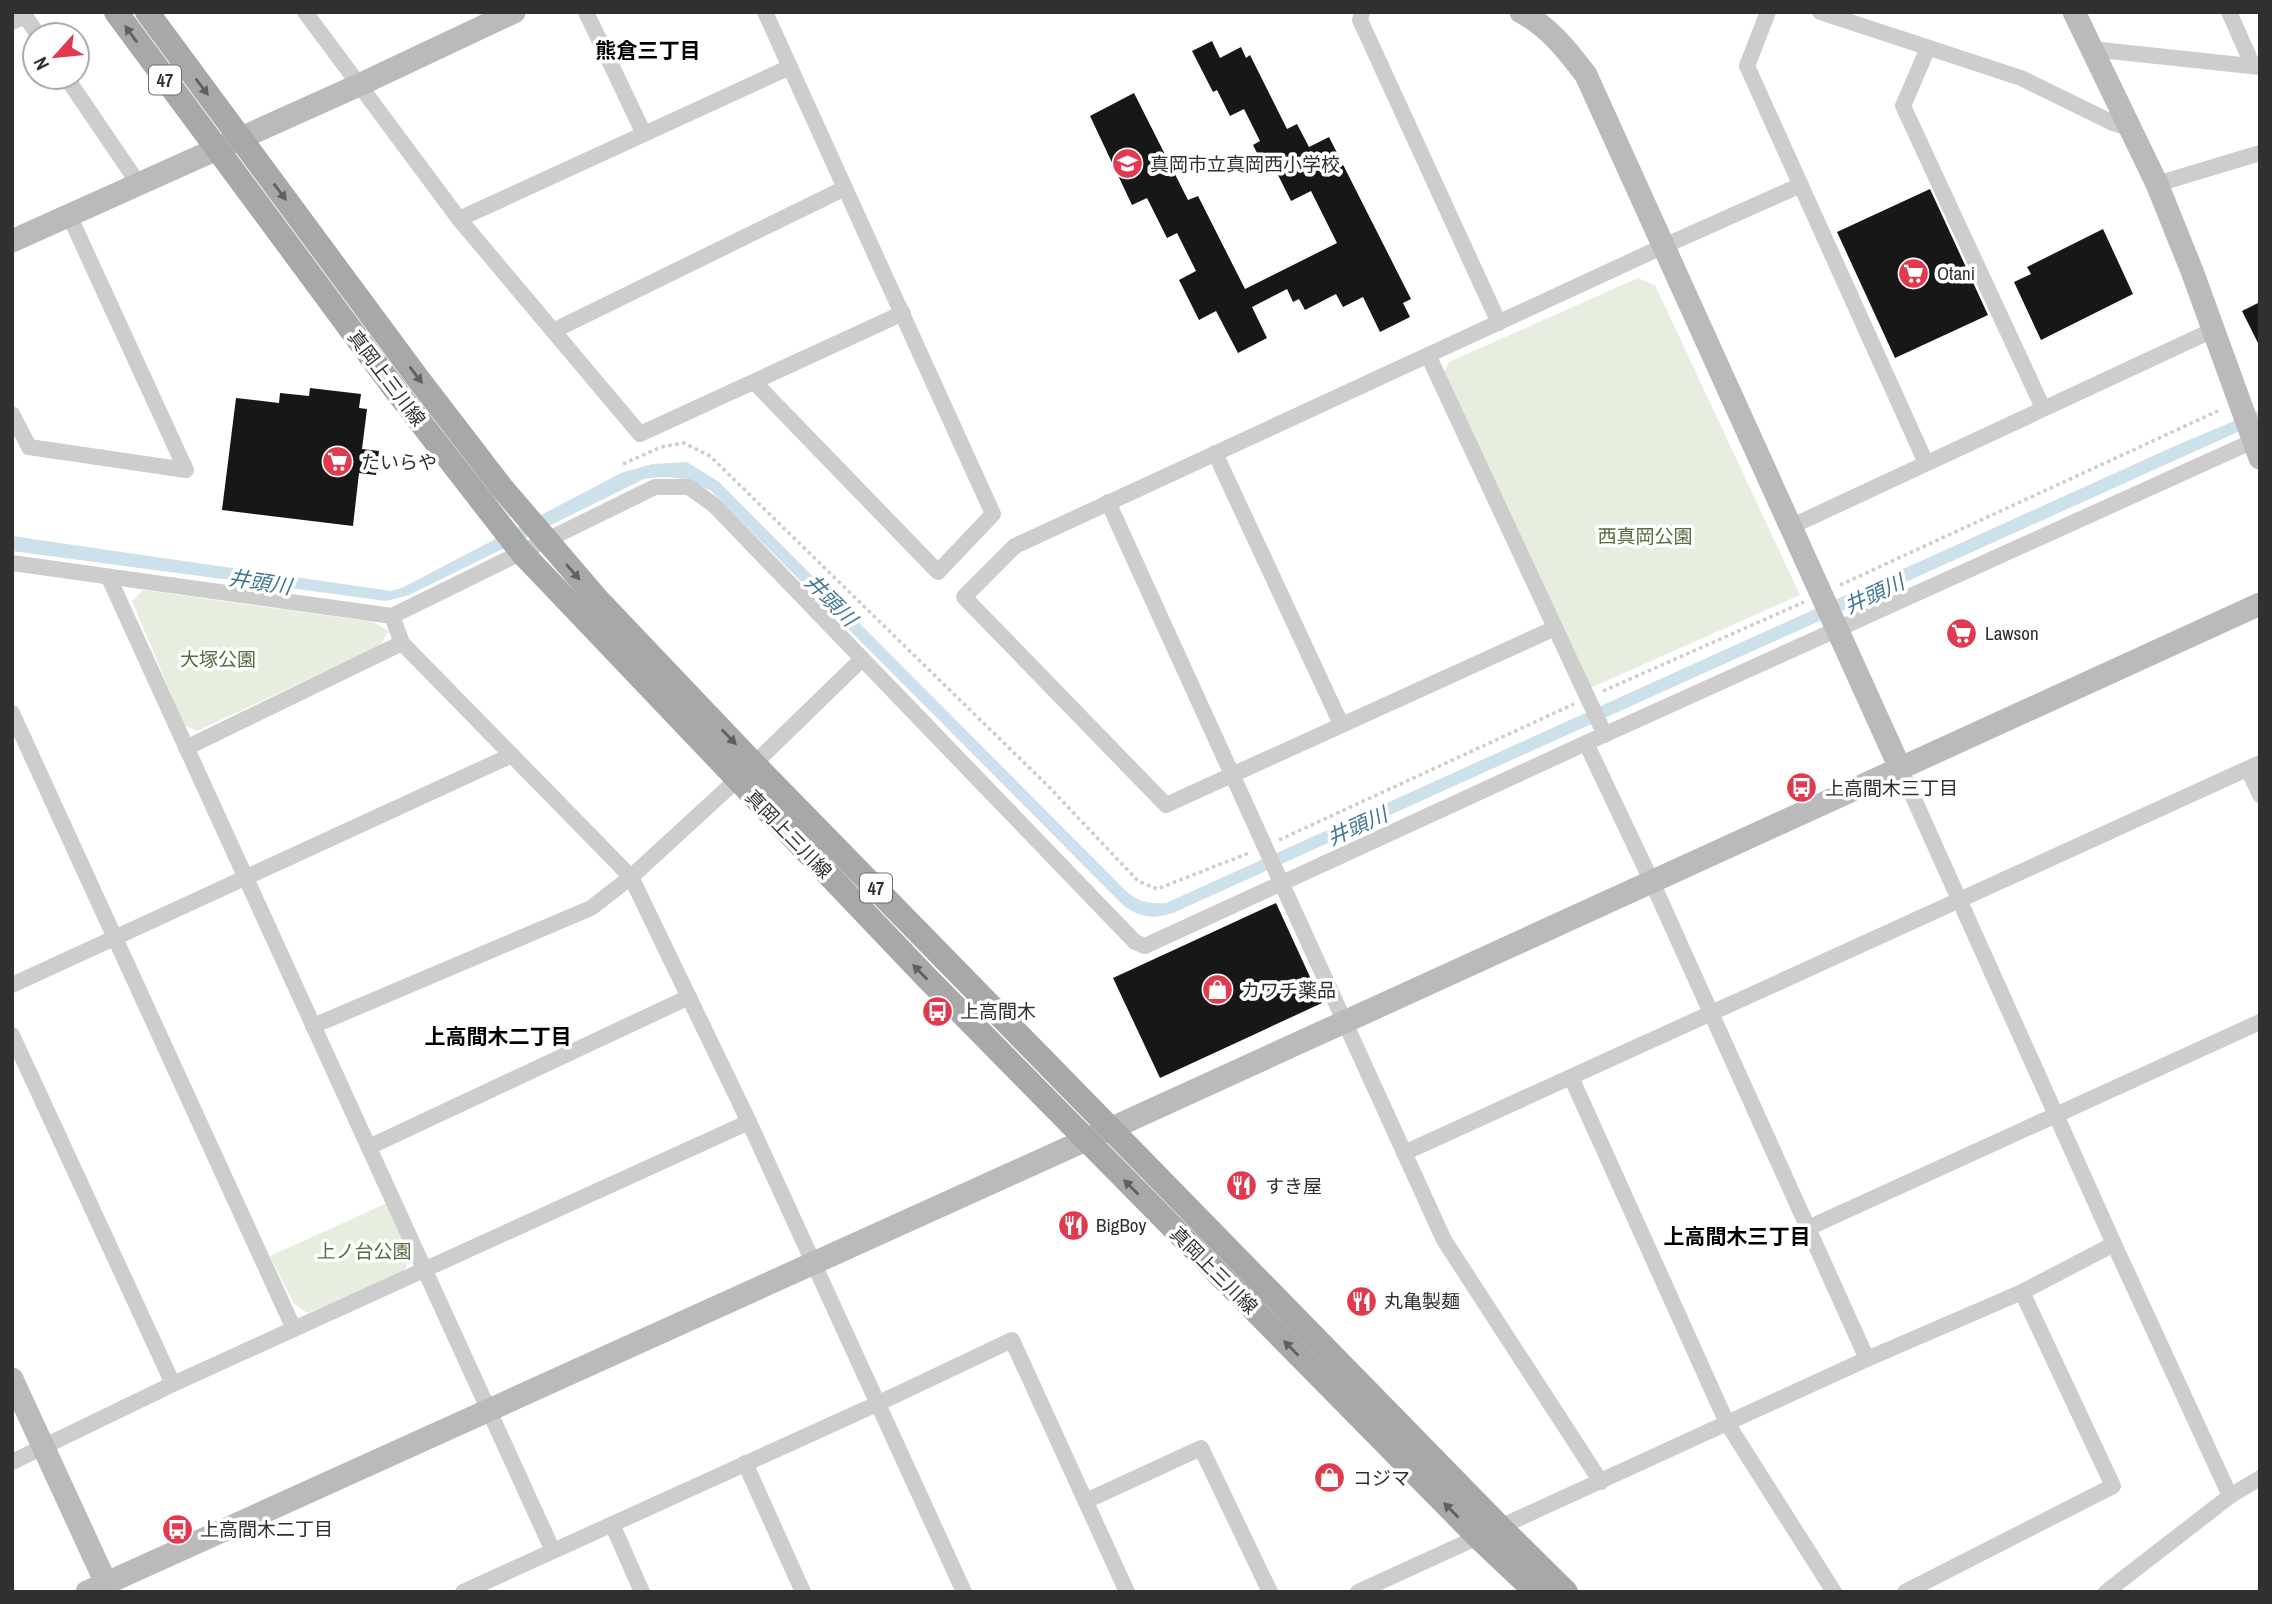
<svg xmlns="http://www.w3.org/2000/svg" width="2272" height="1604" viewBox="0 0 2272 1604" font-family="'Archivo Narrow','Noto Sans JP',sans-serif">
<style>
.green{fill:#e7eddf}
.water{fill:#cce1ec}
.building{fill:#171717}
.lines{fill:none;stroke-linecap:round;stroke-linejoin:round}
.path{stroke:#cdcdcd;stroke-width:3.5;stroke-dasharray:3.5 3.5;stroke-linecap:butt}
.street{stroke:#cdcdcd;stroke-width:16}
.secondary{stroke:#bababa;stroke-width:23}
.primary{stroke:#a8a8a8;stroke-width:24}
.oneway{fill:#606060}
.labels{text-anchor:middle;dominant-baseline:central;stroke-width:7;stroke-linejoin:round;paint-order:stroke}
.shield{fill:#fff;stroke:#6e6e6e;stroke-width:2}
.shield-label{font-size:18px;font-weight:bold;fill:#303030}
.poi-label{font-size:19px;fill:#303030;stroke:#fff;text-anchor:start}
.street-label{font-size:19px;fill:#303030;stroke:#fff}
.park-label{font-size:19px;fill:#566b3e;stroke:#fff}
.neighbourhood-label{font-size:21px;font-weight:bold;fill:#000;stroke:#fff}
.water-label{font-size:21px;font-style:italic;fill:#3f7691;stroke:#fff}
</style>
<rect width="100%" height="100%" fill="#fff"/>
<!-- green -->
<g class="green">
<path d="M1638 278 1655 285 1800 595 1588 689 1443 374 1449 362Z"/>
<path d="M143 590 373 622 389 631 379 646 197 731 184 725 132 601Z"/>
<path d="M387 1203 411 1256 404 1271 308 1313 294 1304 270 1256Z"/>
</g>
<!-- water -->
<path class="water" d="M2260 410V422L1173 913C1154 919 1142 918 1125 907L711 491C686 477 672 475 644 479L409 595 386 601 12 551V536L391 591 404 587 621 473 652 464 687 462 719 482 1126 891C1139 902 1149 904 1166 903L2177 445Z"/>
<!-- building -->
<g class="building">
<path d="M1212 41 1220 58 1241 47 1246 58 1250 55 1287 129 1297 124 1309 147 1329 137 1411 299 1403 303 1410 317 1380 332 1363 297 1343 307 1336 294 1305 310 1299 299 1293 302 1287 289 1252 307 1267 338 1238 353 1216 311 1199 320 1179 280 1196 271 1177 233 1167 238 1147 198 1132 205 1090 116 1134 93 1188 200 1198 196 1245 289 1337 243 1311 191 1291 201 1269 157 1261 161 1253 145 1260 141 1244 109 1230 116 1217 90 1213 92 1192 51Z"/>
<path d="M1930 189 1988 315 1895 358 1837 232Z"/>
<path d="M2103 229 2133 294 2041 340 2014 282 2031 274 2027 267Z"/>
<path d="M2260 302V347L2242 311Z"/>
<path d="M310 388 361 394 359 408 367 409 362 449 379 451 376 475 359 473 353 526 222 510 236 398 279 403 280 393 309 396Z"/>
<path d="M1276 903 1322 1003 1160 1078 1113 978Z"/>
</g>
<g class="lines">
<!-- path -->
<g class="path">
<path d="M623 464 661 447 684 443 710 456 1048 786 1138 881 1157 889 1249 853"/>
<path d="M1840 585 2220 410"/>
<path d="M1603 691 1804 602"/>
<path d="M1279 840 1574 704"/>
</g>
<!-- street -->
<g class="street">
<path d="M305 12 459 219 640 434 903 313"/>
<path d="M586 12 644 134"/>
<path d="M1362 12 1360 20 1499 323"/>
<path d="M1768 12 1747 66 1926 463"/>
<path d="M1820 12 2021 78 2113 123 2130 128"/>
<path d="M2229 12 2253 66"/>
<path d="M12 22 25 16 38 35"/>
<path d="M1928 48 1903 106 2043 408"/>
<path d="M2091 49 2260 67"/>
<path d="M66 77 138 183"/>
<path d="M2157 184 2260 153"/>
<path d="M459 219 790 67"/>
<path d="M553 331 845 188"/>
<path d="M1428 355 1605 735"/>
<path d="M754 382 938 572 993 514 765 12"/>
<path d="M12 414 29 447 186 470 69 215"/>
<path d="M1215 453 1341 724"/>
<path d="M1108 502 1444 1240 1601 1482"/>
<path d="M1790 527 2213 330"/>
<path d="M12 563 392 616 655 487H689L715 506 1135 942 1145 946 1586 743 2260 438"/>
<path d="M109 578 553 1551"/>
<path d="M392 616 402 643 631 877 749 1122 964 1592"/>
<path d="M1555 628 1166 805 964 597 1015 546 1664 246 1801 185"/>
<path d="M12 713 294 1329"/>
<path d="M1586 743 1652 882 1867 1359"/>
<path d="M186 748 402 643"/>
<path d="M1900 768 2114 1244 2230 1496"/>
<path d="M2248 769 2260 795"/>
<path d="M12 985 512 755"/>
<path d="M313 1026 591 908 631 877 754 764 862 659"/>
<path d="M12 1035 173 1384"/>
<path d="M1571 1077 1727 1423 1834 1592"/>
<path d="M369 1147 689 997"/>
<path d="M1404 1153 2260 763"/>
<path d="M1808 1228 2260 1022"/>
<path d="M12 1462 173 1384 749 1122"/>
<path d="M745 1463 803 1592"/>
<path d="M1086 1501 1201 1448 1270 1592"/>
<path d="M612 1524 642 1592"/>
<path d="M463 1592 879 1403 1012 1340 1127 1592"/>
<path d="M1358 1592 1867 1359 2022 1292 2114 1244"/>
<path d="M1905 1592 2113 1486 2022 1292"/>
<path d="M2106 1592 2230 1496 2260 1478"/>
</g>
<!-- secondary -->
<g class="secondary">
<path d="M1521 12C1548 26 1568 51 1586 75L1900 768"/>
<path d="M2074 12 2157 184 2192 271 2260 458"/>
<path d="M12 241 359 85 514 12"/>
<path d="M12 1379 106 1583"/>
<path d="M87 1592 1110 1129 2260 604"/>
</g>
<!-- primary -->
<g class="primary">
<path d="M116 12 397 392 522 553 927 978 1479 1538 1536 1592"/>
<path d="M147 12 419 380 502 488 598 600 754 764 1499 1526 1566 1592"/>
</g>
</g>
<!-- one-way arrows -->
<defs><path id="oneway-solid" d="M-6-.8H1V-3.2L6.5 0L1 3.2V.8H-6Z" transform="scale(1.75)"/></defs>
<g class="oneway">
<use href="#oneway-solid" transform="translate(131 34) rotate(-126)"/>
<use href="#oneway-solid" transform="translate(202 87) rotate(53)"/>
<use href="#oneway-solid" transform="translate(280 192) rotate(53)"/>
<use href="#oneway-solid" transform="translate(416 375) rotate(53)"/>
<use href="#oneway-solid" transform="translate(573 572) rotate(49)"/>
<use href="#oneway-solid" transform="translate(729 737) rotate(46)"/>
<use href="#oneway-solid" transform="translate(920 972) rotate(-134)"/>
<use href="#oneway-solid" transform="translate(1131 1187) rotate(-135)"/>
<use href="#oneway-solid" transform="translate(1291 1348) rotate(-135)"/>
<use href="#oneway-solid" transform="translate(1451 1510) rotate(-135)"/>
</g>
<!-- icons -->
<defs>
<symbol id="school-disc" viewBox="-11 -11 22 22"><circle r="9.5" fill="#e1394d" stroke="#fff"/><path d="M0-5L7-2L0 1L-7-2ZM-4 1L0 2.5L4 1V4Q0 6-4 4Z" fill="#fff"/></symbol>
<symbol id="supermarket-disc" viewBox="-11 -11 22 22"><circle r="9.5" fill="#e1394d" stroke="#fff"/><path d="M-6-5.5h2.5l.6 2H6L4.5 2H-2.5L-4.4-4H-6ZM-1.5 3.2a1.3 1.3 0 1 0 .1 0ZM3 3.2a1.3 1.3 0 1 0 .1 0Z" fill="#fff"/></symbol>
<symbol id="bus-disc" viewBox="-11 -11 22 22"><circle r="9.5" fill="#e1394d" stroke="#fff"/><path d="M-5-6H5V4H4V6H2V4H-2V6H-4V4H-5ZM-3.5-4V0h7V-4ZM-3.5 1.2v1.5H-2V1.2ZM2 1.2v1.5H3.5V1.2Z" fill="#fff"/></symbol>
<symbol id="shop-disc" viewBox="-11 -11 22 22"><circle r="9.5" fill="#e1394d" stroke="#fff"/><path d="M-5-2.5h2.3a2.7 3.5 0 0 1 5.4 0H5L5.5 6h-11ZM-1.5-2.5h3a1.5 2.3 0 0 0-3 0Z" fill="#fff"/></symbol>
<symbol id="restaurant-disc" viewBox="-11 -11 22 22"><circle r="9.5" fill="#e1394d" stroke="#fff"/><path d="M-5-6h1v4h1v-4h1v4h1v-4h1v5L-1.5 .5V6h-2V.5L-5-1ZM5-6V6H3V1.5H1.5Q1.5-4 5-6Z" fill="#fff"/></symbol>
</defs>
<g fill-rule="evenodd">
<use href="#school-disc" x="1110" y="146" width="35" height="35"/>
<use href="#supermarket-disc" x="1896" y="256" width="35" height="35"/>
<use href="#supermarket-disc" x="320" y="444" width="35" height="35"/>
<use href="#supermarket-disc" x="1944" y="616" width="35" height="35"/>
<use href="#bus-disc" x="1784" y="770" width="35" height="35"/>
<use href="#shop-disc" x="1200" y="972" width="35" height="35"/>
<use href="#bus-disc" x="920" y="994" width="35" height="35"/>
<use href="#restaurant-disc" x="1224" y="1168" width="35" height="35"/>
<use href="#restaurant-disc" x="1056" y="1208" width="35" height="35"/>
<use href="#restaurant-disc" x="1344" y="1284" width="35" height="35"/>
<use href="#shop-disc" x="1312" y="1460" width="35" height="35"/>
<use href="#bus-disc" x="160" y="1512" width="35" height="35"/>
</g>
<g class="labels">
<!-- shield labels -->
<g class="shield">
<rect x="149" y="65.5" width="32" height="29" rx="5"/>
<rect x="860" y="873.5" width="32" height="29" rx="5"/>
</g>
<g class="shield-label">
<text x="165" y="80">47</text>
<text x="876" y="888">47</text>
</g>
<!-- poi labels -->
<g class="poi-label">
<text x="1150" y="164">真岡市立真岡西小学校</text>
<text x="1937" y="273">Otani</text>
<text x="361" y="462">たいらや</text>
<text x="1985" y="633">Lawson</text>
<text x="1825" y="788">上高間木三丁目</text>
<text x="1241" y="990">カワチ薬品</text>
<text x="960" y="1011">上高間木</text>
<text x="1265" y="1186">すき屋</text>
<text x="1096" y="1225">BigBoy</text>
<text x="1384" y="1301">丸亀製麺</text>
<text x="1353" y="1478">コジマ</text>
<text x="200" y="1529">上高間木二丁目</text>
</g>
<!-- street labels -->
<g class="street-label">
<text transform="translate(387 378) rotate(53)">真岡上三川線</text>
<text transform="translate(789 834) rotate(46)">真岡上三川線</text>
<text transform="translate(1214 1270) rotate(45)">真岡上三川線</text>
</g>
<!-- park labels -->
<g class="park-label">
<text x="1645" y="536">西真岡公園</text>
<text x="218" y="659">大塚公園</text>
<text x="364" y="1251">上ノ台公園</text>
</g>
<!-- neighbourhood labels -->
<g class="neighbourhood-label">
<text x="648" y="50">熊倉三丁目</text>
<text x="498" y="1036">上高間木二丁目</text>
<text x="1737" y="1236">上高間木三丁目</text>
</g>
<!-- water labels -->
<g class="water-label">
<text transform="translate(260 582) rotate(9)">井頭川</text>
<text transform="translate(1874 594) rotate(-25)">井頭川</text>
<text transform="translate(831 600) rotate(45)">井頭川</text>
<text transform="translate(1357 826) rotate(-24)">井頭川</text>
</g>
</g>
<!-- border -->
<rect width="2272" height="1604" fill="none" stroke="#303030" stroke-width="28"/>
<!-- north arrow -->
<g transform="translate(56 56) rotate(243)"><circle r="33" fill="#ffffff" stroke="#acacac" stroke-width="2"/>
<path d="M0-5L12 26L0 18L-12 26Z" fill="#e1394d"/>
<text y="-10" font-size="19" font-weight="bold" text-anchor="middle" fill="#303030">N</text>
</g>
</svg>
